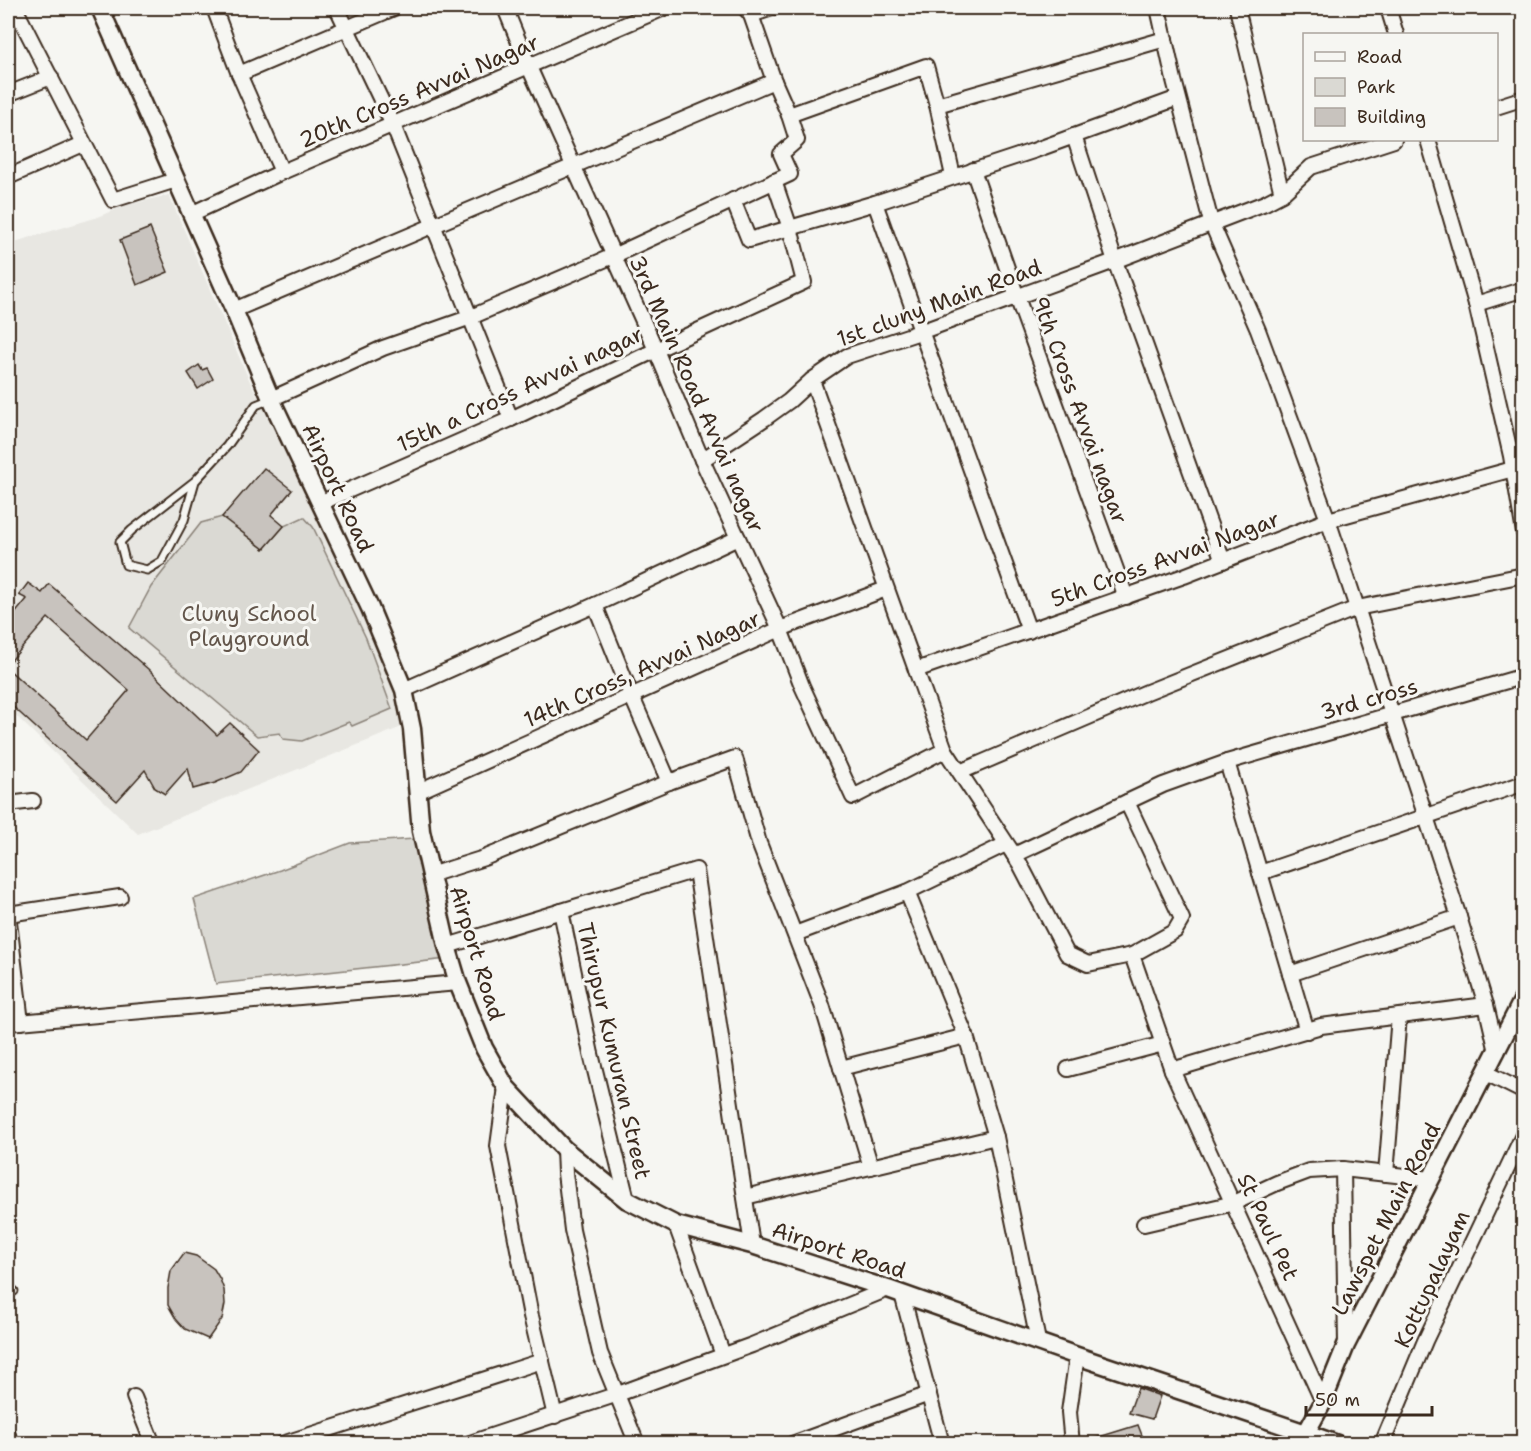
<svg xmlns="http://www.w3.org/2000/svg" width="1531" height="1451" viewBox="0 0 1531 1451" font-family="'Shantell Sans',sans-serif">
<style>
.built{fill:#e8e7e2}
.green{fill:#dad9d3;stroke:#8a8278;stroke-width:1.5}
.building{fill:#c8c3be;stroke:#3b2a1e;stroke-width:1.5}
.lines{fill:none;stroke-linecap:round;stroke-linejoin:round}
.service-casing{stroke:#3b2a1e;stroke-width:11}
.minor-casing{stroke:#3b2a1e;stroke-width:18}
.tertiary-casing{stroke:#3b2a1e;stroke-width:21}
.service{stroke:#f6f6f2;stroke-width:7}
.minor{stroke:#f6f6f2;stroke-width:14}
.tertiary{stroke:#f6f6f2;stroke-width:16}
.labels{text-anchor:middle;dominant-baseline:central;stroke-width:6;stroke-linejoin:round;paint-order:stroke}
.street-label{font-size:22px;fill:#3b2a1e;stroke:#f6f6f2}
.park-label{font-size:22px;fill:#63564b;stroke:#f6f6f2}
</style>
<rect width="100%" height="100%" fill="#f6f6f2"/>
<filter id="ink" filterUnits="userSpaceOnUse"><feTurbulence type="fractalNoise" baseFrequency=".0167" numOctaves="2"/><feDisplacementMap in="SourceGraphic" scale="12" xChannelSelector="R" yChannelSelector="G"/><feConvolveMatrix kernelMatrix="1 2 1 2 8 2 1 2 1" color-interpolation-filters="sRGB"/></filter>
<g filter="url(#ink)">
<!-- built -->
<path class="built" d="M169 195 247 375 365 615 409 724 138 834 8 708V244L95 218 126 205Z"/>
<!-- green -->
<g class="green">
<path d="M222 517 264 549 284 526 304 517 313 527 366 638 392 709 352 726 349 722 302 741 283 739 280 733 257 736 129 628 151 587 201 523Z"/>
<path d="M415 839 447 959 216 984 194 899 280 870 350 843Z"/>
</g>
<!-- building -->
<g class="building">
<path d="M150 228 168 272 137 285 120 240Z"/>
<path d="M199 365 202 370 207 368 213 379 198 389 188 373Z"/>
<path d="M264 468 292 490 271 515 284 526 264 549 222 517Z"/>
<path d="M28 583 42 593 49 584 148 669 217 735 230 723 259 750 241 772 215 783 193 789 188 768 165 794 155 788 145 770 117 801 73 762 8 702V669L86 740 129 690 48 618 8 664V622L27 599 19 595Z"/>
<path d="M184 1253 196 1256 214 1269 220 1279 224 1290 225 1304 222 1319 208 1339 185 1329 176 1319 168 1305V1288L171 1271Z"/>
<path d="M1138 1388 1160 1396 1152 1419 1129 1413Z"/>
<path d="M1138 1425 1145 1443H1089V1440Z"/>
</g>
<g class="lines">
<defs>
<g id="service">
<path d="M195 481 184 520 162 561 147 570 126 565 120 542 132 530 195 481 227 446 256 405 271 399"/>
<path d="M8 1293 14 1291"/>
</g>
<g id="minor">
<path d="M15 8 113 200 176 180"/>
<path d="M214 8 239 74 282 172"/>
<path d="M337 8 393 125 511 419"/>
<path d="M505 8 529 67 656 350 702 460 780 629 802 686 853 797 945 750"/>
<path d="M745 8 751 15 772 8"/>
<path d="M1158 8 1174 80 1211 222 1258 330 1328 520 1459 917 1486 1005 1497 1052"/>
<path d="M1237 8 1282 194"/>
<path d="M1388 8 1396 34"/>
<path d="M751 15 774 81"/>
<path d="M239 74 394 8"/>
<path d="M8 94 51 77"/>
<path d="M1496 107 1524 98"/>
<path d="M1074 136 1115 261 1223 561"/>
<path d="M1428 140 1476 304 1511 456 1524 533"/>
<path d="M973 170 1017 297 1126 597"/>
<path d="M953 176 937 105 1165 39"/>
<path d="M8 177 83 144"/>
<path d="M733 200 749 240 875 203 1033 151 1178 98"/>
<path d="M875 203 1029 631"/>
<path d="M191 214 282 172 664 8"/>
<path d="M1476 304 1524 289"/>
<path d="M234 310C415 235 593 156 774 81L789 115"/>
<path d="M812 380 916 670 1184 576 1328 520 1513 469"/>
<path d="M271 399 383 348 471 317 613 256 790 174 781 154 797 140 789 115 926 66 937 105"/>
<path d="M702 460 764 419 789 401 812 380 847 356 920 332 1109 263 1265 203 1282 194 1311 167 1394 140"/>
<path d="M320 503 511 419 656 350 804 282 790 228 774 181"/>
<path d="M595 605 632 697 669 782"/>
<path d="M916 670 945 750 1020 864 1067 954 1088 964 1132 955 1175 931 1182 919 1127 802"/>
<path d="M404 690 595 605 738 538"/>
<path d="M1227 762 1307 1031"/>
<path d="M960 772 1147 692 1357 608 1524 575"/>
<path d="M417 792 780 629 886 589"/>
<path d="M8 804 33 801"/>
<path d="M1014 855 1163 785 1227 762 1524 676"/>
<path d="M1260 873 1524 783"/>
<path d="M430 875 484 858 669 782 735 758 759 843 822 1005 871 1167"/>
<path d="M907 892 966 1036 996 1137 1038 1341"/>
<path d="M561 911 591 1054 627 1200"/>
<path d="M8 913 21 1022"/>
<path d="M8 914 120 897"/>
<path d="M795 934 907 892 1006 844"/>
<path d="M447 946 696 870 752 1245"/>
<path d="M1132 955 1172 1070 1323 1402"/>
<path d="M1290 974 1459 917"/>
<path d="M8 1023 458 983"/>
<path d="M841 1068 966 1036"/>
<path d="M1068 1069 1163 1044"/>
<path d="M1172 1070 1321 1026 1486 1005"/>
<path d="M1486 1073 1524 1092"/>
<path d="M506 1087 498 1146 531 1316 555 1416"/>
<path d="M564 1149 565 1173 572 1230 600 1353 637 1444"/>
<path d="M1343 1169 1346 1344"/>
<path d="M1386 1174 1399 1016"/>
<path d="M745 1197 996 1137"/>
<path d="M1144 1224 1234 1203 1277 1183 1309 1171 1343 1169 1431 1179"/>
<path d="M676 1225 723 1355"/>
<path d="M902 1294 942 1444"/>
<path d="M134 1397 153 1444"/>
<path d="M8 1435 11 1444"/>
<path d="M282 1444 542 1361"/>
<path d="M467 1444 618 1394 752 1345 888 1289"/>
<path d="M792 1444 929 1394"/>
<path d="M1072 1444 1069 1412 1077 1356"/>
<path d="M1382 1444 1425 1341 1524 1133"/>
</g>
<g id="tertiary">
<path d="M100 8 234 310 271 399 370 608 404 690 412 729 421 831 447 946 458 983 484 1048 506 1087 564 1149 627 1200 676 1225 752 1245 888 1289 1077 1356 1306 1433"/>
<path d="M1337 1444 1306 1433 1323 1402 1346 1345 1524 997"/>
</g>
</defs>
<!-- service casing -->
<use href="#service" class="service-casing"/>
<!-- minor casing -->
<use href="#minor" class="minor-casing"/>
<!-- tertiary casing -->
<use href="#tertiary" class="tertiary-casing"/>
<!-- service -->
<use href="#service" class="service"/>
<!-- minor -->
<use href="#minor" class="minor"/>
<!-- tertiary -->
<use href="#tertiary" class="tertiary"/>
</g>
</g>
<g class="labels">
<!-- street labels -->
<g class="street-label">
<text transform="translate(419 91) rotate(-23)">20th Cross Avvai Nagar</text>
<text transform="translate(939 303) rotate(-20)">1st cluny Main Road</text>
<text transform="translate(520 389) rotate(-25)">15th a Cross Avvai nagar</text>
<text transform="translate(697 394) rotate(66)">3rd Main Road Avvai nagar</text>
<text transform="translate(1080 410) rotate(70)">9th Cross Avvai nagar</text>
<text transform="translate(338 488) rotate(65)">Airport Road</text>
<text transform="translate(1165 559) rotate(-20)">5th Cross Avvai Nagar</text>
<text transform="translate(642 669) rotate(-24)">14th Cross, Avvai Nagar</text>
<text transform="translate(1369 699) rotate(-16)">3rd cross</text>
<text transform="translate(477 953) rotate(73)">Airport Road</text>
<text transform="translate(614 1051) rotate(77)">Thirupur Kumuran Street</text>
<text transform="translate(1386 1219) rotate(-63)">Lawspet Main Road</text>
<text transform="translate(1268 1227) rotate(65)">St Paul Pet</text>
<text transform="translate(839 1250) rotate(18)">Airport Road</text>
<text transform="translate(1432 1279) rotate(-65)">Kottupalayam</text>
</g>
<!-- park labels -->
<g class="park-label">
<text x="249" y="613">Cluny School<tspan x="249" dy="25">Playground</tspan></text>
</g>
</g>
<!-- margin -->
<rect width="1531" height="1451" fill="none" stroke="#f6f6f2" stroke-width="30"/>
<rect x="15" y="15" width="1501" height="1421" fill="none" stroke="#3b2a1e" stroke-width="2" filter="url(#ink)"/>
<!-- legend -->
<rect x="1303" y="33" width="195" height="108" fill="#f6f6f2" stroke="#aba49d" stroke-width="1.5"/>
<rect x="1315" y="52" width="30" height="9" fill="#f6f6f2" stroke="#aba49d" stroke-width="1.5"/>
<text x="1357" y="63" font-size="18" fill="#3b2a1e">Road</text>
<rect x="1315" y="78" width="30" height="18" fill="#dad9d3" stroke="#aba49d" stroke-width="1.5"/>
<text x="1357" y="93" font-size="18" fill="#3b2a1e">Park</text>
<rect x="1315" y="108" width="30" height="18" fill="#c8c3be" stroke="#aba49d" stroke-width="1.5"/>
<text x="1357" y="123" font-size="18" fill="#3b2a1e">Building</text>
<!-- scale -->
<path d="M1306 1406v9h126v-9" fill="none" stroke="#3b2a1e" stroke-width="3"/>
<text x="1315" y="1406" font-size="18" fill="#3b2a1e" stroke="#f6f6f2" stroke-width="4.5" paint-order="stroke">50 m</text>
</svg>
